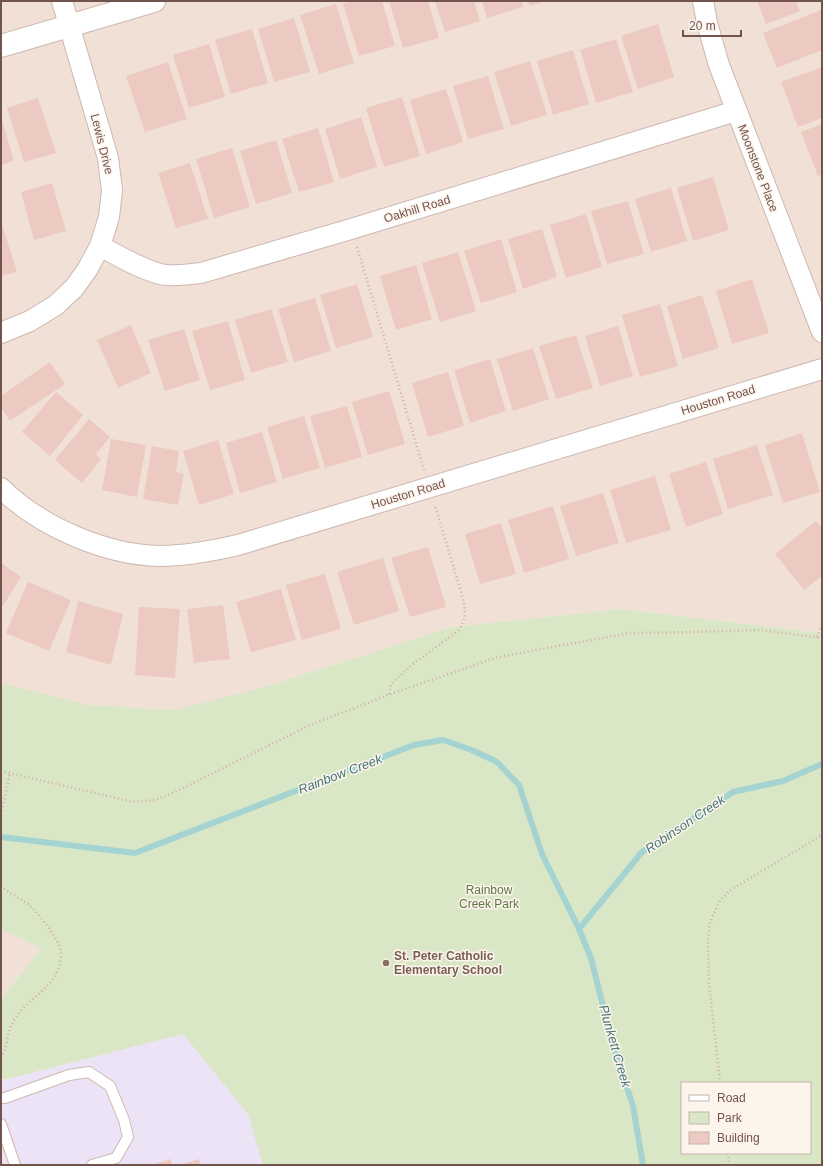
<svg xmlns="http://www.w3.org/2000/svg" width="823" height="1166" viewBox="0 0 823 1166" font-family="Arial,sans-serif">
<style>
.residential{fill:#f1e0d6}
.education{fill:#ece3f7}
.green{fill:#d9e7c6;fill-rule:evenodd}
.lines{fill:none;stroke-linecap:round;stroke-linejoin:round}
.stream{stroke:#a4d3d2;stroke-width:6}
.building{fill:#edcac1}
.service-casing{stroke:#cdb8b1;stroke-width:12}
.minor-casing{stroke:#cdb8b1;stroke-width:22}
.tertiary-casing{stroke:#cdb8b1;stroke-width:24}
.path{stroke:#d2ada4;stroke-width:2.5;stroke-dasharray:1 3;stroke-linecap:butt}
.service{stroke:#fff;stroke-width:10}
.minor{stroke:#fff;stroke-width:20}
.tertiary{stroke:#fff;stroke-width:22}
.education-dot{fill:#8d6e63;stroke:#fdf4ec;stroke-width:1.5}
.labels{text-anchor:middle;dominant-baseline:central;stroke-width:3;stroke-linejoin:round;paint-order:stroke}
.street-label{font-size:12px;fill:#71544d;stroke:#fdf4ec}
.park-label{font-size:12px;fill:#5e7646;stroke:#fdf4ec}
.education-label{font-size:12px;font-weight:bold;fill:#785e54;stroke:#fdf4ec;text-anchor:start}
.water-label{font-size:13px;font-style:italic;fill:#427675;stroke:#fdf4ec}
</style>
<rect width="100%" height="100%" fill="#faefe6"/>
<!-- residential -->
<g class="residential">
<path d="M1 1H822V633L621 609 452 627 261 688 174 710 90 705 1 683Z"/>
<path d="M1 929 41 948 1 1000Z"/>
</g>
<!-- education -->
<path class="education" d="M183 1034 592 1165H1V1081Z"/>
<!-- green -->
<path class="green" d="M621 609 822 633V1165H263L248 1114 183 1034 4 1080 1 1077V1000L41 948 1 929V683L90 705 174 710 261 688 452 627ZM682 1083H810V1153H682Z"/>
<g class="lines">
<!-- stream -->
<g class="stream">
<path d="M1 837 135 853 414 745 443 740 472 750 497 762 519 785 542 854 579 929 591 958 612 1042 633 1106 643 1165"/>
<path d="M579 929 642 852 733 792 783 781 822 764"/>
</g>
</g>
<!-- building -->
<g class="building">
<path d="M352 1H382L395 46 359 56 343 4Z"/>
<path d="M389 1H428L439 38 403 48Z"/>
<path d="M435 1H474L480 21 445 32Z"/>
<path d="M482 1H521L523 7 487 18Z"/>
<path d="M528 1H545L530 6Z"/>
<path d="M757 1H796L800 11 766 24Z"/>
<path d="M336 4 354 63 319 74 300 15Z"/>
<path d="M821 10 822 13V50L777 68 763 33Z"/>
<path d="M294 18 310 72 274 82 258 29Z"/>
<path d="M658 24 674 77 638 89 621 36Z"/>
<path d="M252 29 268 83 231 94 215 40Z"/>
<path d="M616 39 633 92 596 103 580 50Z"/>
<path d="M209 44 225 97 189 108 173 55Z"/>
<path d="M573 50 589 104 553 115 537 61Z"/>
<path d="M530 61 547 115 511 126 494 72Z"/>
<path d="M168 62 187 119 145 132 126 76Z"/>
<path d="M822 67V118L798 127 781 82Z"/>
<path d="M488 76 504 129 468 139 453 86Z"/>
<path d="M446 89 463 142 426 154 410 100Z"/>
<path d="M402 97 420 156 384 167 366 108Z"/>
<path d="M38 98 56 153 24 162 7 108Z"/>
<path d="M1 117 14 161 1 165Z"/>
<path d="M361 117 377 167 340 179 325 129Z"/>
<path d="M822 124V174L818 176 801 132Z"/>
<path d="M318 128 334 182 299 192 282 139Z"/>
<path d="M276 140 292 193 256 204 240 151Z"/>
<path d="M232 148 250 207 214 218 196 159Z"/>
<path d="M190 163 208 219 176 228 158 173Z"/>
<path d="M713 177 729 230 693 241 677 188Z"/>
<path d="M52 183 66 231 34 240 21 192Z"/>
<path d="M671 188 687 241 651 252 635 199Z"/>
<path d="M628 201 644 254 607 264 591 211Z"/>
<path d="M586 214 602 267 566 278 550 225Z"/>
<path d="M1 221 17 272 1 276Z"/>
<path d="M542 229 557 277 523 289 508 239Z"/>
<path d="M501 239 517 292 481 303 464 251Z"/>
<path d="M458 252 476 311 440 322 422 263Z"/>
<path d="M416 265 432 319 396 330 380 276Z"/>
<path d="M752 279 769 333 732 344 716 291Z"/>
<path d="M357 284 373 337 336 348 320 295Z"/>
<path d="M702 295 719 348 683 359 667 306Z"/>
<path d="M315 298 331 351 294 362 278 309Z"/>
<path d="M660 304 678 366 640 377 622 315Z"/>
<path d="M271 309 288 362 251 373 235 320Z"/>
<path d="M228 321 245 380 210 390 192 331Z"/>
<path d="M131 325 151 373 118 388 97 340Z"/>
<path d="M618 326 633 376 600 386 585 336Z"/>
<path d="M184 329 200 380 165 391 148 340Z"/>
<path d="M576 335 593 388 556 399 539 346Z"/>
<path d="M533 348 549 399 513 411 497 359Z"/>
<path d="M490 359 506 411 470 423 454 370Z"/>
<path d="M50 362 65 384 10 421 1 407V396Z"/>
<path d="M448 372 464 426 428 437 412 383Z"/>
<path d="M389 391 405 444 368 455 352 402Z"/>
<path d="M56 392 83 415 50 456 22 432Z"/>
<path d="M347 406 362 457 325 468 310 416Z"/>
<path d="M304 416 320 468 283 479 267 427Z"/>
<path d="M89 419 110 437 96 454 101 459 82 483 55 460Z"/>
<path d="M262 432 277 482 240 493 226 443Z"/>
<path d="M802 433 820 492 783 503 765 445Z"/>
<path d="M111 439 146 445 137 497 102 490Z"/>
<path d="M218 440 234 494 199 505 183 451Z"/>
<path d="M757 445 773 495 728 509 713 459Z"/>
<path d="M152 446 179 451 176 472 184 474 178 505 143 499Z"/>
<path d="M706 462 723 514 686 527 669 474Z"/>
<path d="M655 476 671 530 626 543 610 490Z"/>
<path d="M603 493 619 543 576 556 560 506Z"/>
<path d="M553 506 569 559 524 573 508 520Z"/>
<path d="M816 521 822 528V576L804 590 775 554Z"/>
<path d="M501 523 516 574 480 584 465 534Z"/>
<path d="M428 547 446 607 410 617 391 558Z"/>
<path d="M383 558 399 611 354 625 337 572Z"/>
<path d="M1 563 21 577 1 609Z"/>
<path d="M325 574 341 629 302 640 286 585Z"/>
<path d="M28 582 71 600 49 651 6 633Z"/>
<path d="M281 589 296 640 251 652 236 602Z"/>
<path d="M78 601 123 614 111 665 66 652Z"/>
<path d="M223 605 230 659 194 663 187 609Z"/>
<path d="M139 607 180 609 175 678 135 675Z"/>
<path d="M171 1159 172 1165H151Z"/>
<path d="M199 1159 201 1165H180Z"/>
</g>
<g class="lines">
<defs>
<g id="service">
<path d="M1 1098H5L69 1075 89 1072 110 1086 124 1120 128 1137 116 1158 92 1165"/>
<path d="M1 1124 15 1165"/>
</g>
<g id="minor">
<path d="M703 1 707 23 719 65 822 332"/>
<path d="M100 246C117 255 149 274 167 275 178 276 190 274 201 273L351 229 736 111"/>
<path d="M1 333 30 321 56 305 74 288 87 270 100 246 109 217 112 190 108 158 62 1"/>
<path d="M1 488C39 526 105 555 160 556 186 556 212 551 238 545L822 369"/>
</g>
<path id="tertiary" d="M1 46 154 1"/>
</defs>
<!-- service casing -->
<use href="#service" class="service-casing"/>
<!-- minor casing -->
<use href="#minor" class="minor-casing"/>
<!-- tertiary casing -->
<use href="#tertiary" class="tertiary-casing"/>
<!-- path -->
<g class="path">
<path d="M357 247 424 470"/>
<path d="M817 637 822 625"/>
<path d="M389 694 391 684 413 664 458 631C465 620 466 615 464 602L435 505"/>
<path d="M1 771 133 802 155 800 175 792 308 726 388 695 498 657 630 633 694 632 761 630 822 638"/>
<path d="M1 815 10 773"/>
<path d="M1 886C9 894 20 898 29 905 38 912 60 941 61 952 62 963 57 975 50 983 38 996 23 1005 14 1020 7 1031 8 1047 1 1058"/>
<path d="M720 1083 709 984 708 943 710 922 719 902 729 891 822 835"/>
<path d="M728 1153 729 1165"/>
</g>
<!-- service -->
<use href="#service" class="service"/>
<!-- minor -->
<use href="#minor" class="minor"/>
<!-- tertiary -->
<use href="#tertiary" class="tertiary"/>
</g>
<!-- markers -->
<circle class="education-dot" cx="386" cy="963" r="4"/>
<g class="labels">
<!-- street labels -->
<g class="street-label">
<text transform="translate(102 144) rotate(76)">Lewis Drive</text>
<text transform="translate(758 168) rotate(69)">Moonstone Place</text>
<text transform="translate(417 209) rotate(-17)">Oakhill Road</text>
<text transform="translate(718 400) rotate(-17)">Houston Road</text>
<text transform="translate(408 494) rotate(-17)">Houston Road</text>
</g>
<!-- park labels -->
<g class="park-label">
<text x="489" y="890">Rainbow<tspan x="489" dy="14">Creek Park</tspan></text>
</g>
<!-- education labels -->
<g class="education-label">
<text x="394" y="956">St. Peter Catholic<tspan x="394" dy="14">Elementary School</tspan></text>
</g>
<!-- water labels -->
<g class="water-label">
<text transform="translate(340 774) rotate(-21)">Rainbow Creek</text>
<text transform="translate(685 824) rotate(-34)">Robinson Creek</text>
<text transform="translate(615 1046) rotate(74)">Plunkett Creek</text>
</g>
</g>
<!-- border -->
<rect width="823" height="1166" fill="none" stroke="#71544d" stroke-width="4"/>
<!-- legend -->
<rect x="681" y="1082" width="130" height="72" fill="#fdf4ec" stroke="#c5b4ac"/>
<rect x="689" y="1095" width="20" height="6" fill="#ffffff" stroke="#c5b4ac"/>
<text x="717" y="1102" font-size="12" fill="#71544d">Road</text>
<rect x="689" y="1112" width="20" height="12" fill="#d9e7c6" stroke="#c5b4ac"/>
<text x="717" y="1122" font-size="12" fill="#71544d">Park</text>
<rect x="689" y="1132" width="20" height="12" fill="#edcac1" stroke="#c5b4ac"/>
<text x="717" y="1142" font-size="12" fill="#71544d">Building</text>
<!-- scale -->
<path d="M683 30v6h58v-6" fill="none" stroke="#71544d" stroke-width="2"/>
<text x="689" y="30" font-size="12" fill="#71544d" stroke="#fdf4ec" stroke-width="3" paint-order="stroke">20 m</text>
</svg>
